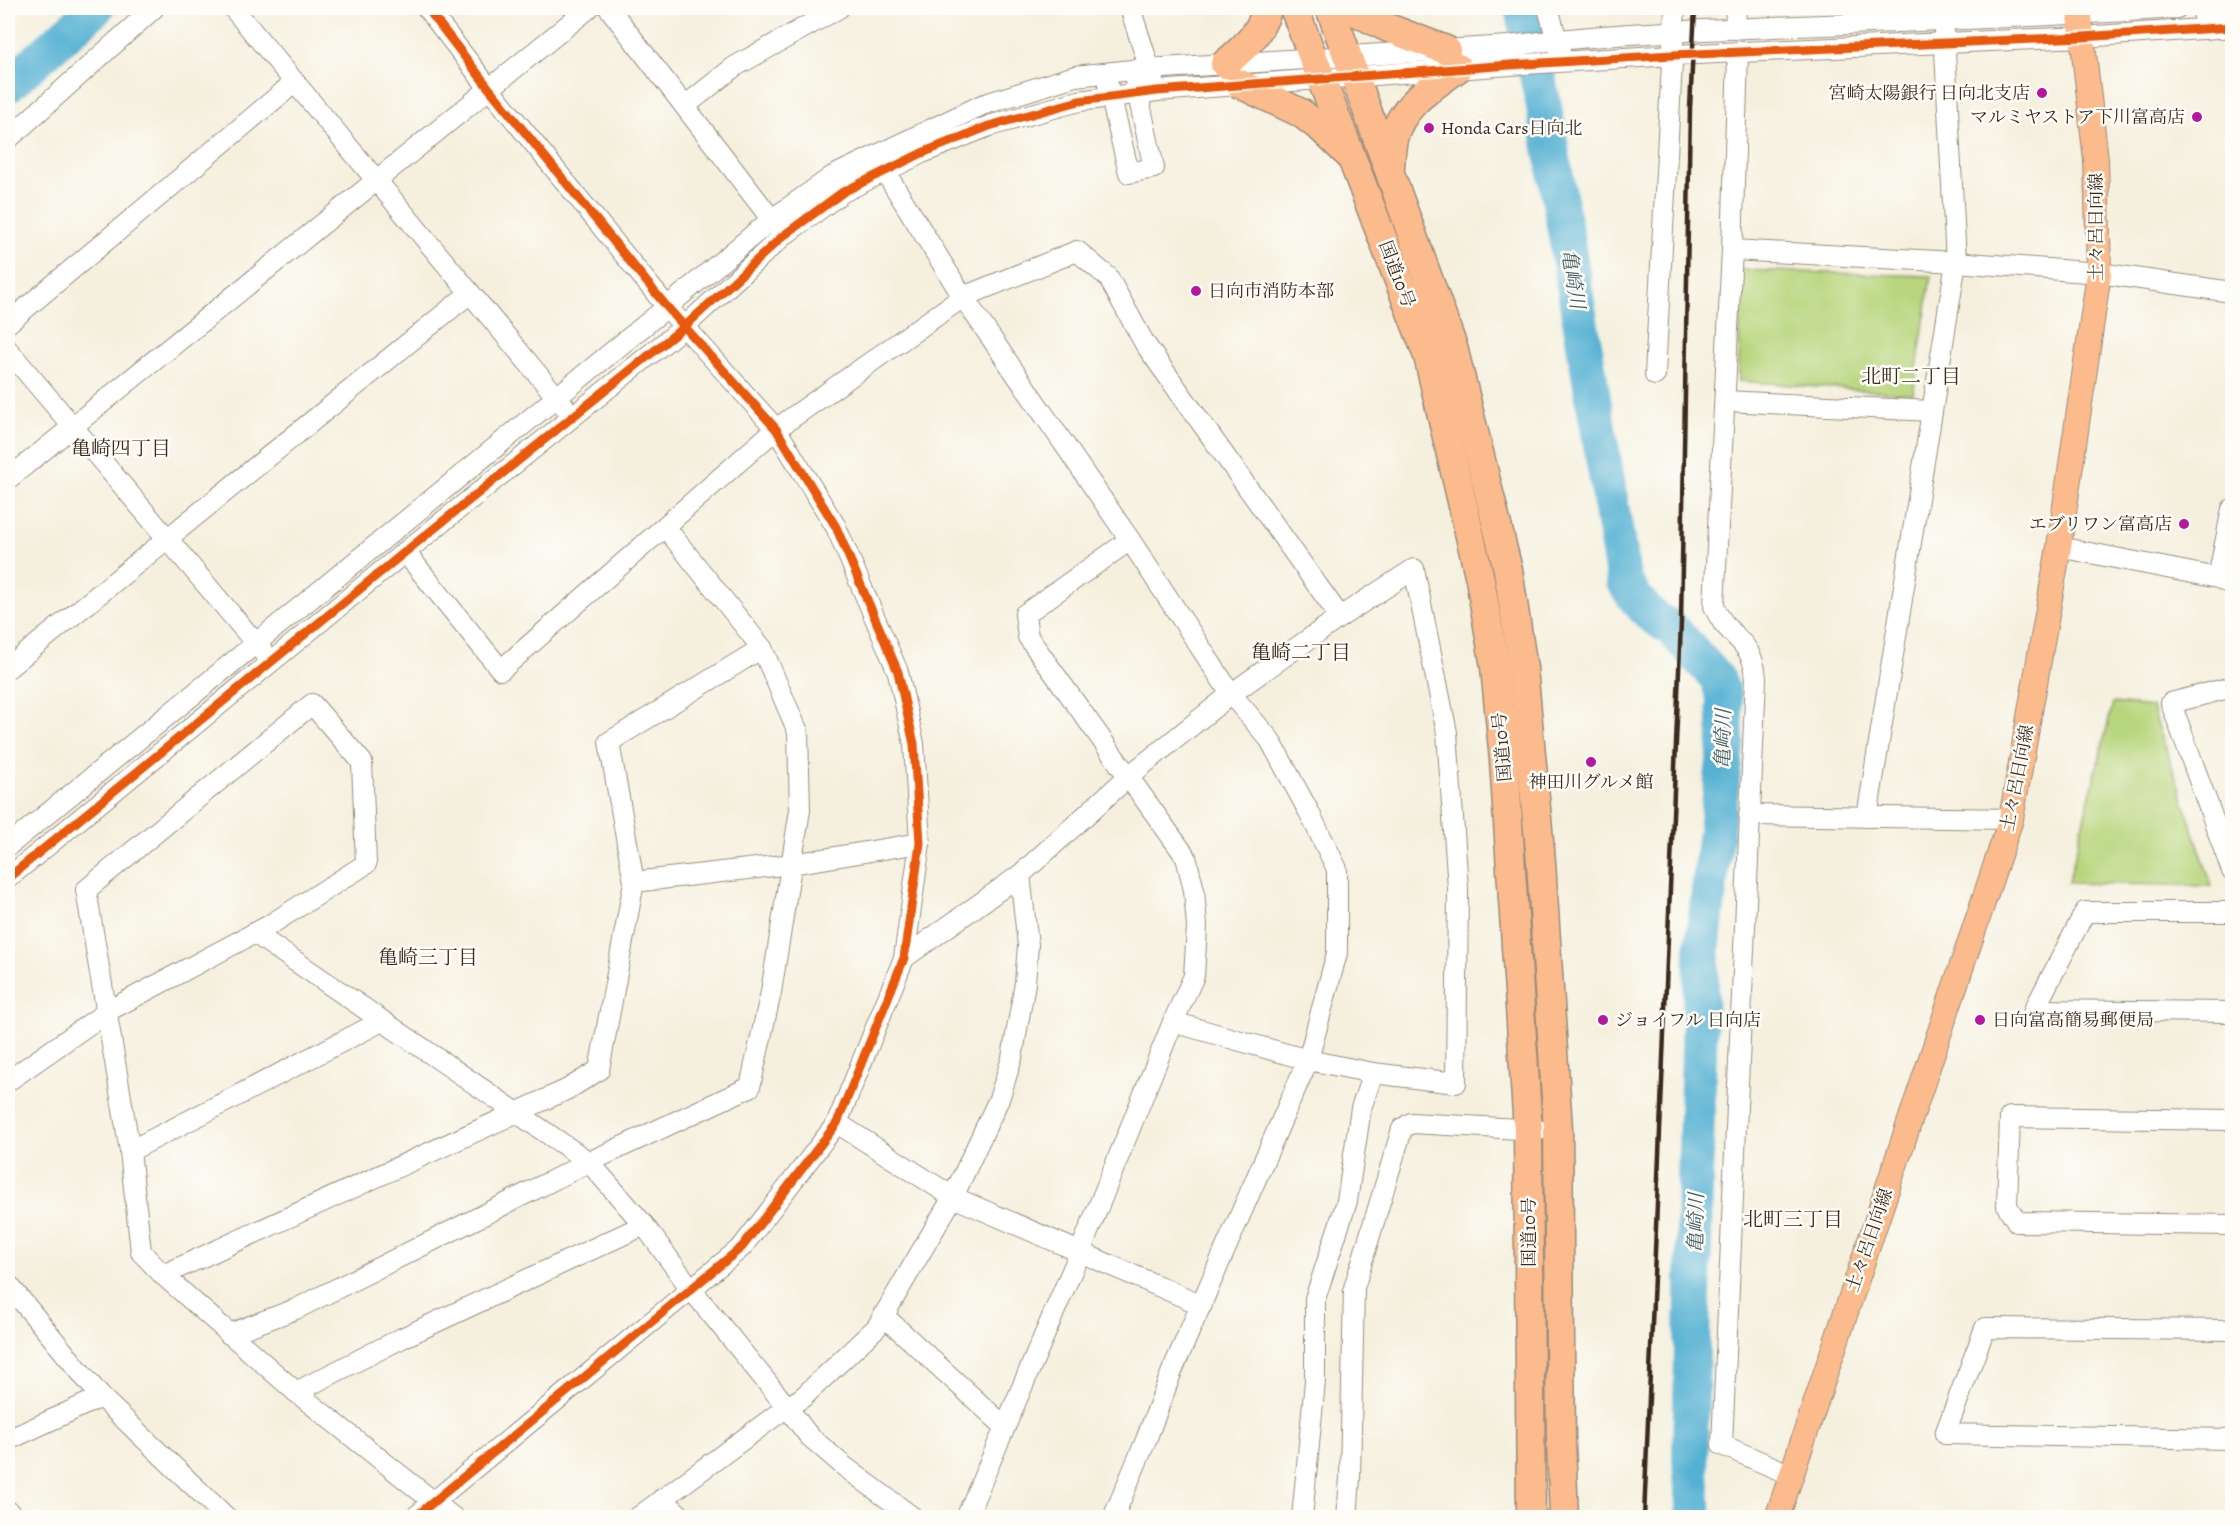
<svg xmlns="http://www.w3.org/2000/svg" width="2240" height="1525" viewBox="0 0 2240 1525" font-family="Alegreya,'Noto Serif JP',serif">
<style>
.green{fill:#b7d57b;stroke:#79804c;stroke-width:1.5}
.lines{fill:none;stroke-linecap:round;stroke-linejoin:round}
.river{stroke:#55b1d3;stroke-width:36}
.minor-casing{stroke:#988d7e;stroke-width:22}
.major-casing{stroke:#988d7e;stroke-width:26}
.highway-casing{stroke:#988d7e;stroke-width:31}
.minor{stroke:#fff;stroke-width:20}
.major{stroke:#fbbb8c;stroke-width:24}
.highway{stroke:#fbbb8c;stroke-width:28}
.rail{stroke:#3b2a1e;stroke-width:4.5}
.cycleway-casing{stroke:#fdfcf7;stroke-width:13}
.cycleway{stroke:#e8590c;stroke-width:9}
.poi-dot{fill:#b5179e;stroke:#fdfcf7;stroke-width:2}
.labels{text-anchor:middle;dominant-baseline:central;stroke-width:5;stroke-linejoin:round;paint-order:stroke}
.poi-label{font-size:18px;fill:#3b2a1e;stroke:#fdfcf7;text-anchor:start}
.street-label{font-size:18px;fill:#3b2a1e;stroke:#fdfcf7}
.water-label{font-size:20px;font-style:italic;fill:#456066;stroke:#fdfcf7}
.neighbourhood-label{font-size:20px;fill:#3b2a1e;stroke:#fdfcf7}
</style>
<rect width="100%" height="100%" fill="#fdfcf7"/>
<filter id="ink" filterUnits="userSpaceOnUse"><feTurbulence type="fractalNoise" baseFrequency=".0167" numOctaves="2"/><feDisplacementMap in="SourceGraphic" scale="12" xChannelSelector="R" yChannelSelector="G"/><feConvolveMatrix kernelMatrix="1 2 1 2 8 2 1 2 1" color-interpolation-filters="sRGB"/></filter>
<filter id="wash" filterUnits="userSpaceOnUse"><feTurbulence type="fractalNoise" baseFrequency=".008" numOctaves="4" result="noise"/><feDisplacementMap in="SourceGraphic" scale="24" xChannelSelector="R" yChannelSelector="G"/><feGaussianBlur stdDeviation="1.35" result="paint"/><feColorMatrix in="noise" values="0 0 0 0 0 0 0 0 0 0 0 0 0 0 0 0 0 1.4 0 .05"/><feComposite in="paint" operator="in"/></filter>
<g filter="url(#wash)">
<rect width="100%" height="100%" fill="#f5f0de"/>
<!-- green -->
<g class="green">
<path d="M1740 270 1931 276 1913 394 1739 381Z"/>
<path d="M2113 703 2152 707 2212 886 2068 883Z"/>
</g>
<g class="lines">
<!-- river -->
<g class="river">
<path d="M1522 8 1544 106 1624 582 1636 599 1652 616 1671 628 1705 665 1718 680 1724 698 1726 744 1702 951 1695 1182 1690 1458 1694 1518"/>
<path d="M8 85 96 8"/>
</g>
</g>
</g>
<g filter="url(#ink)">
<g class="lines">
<defs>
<g id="minor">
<path d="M233 8 565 407"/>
<path d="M609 8 779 229"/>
<path d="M1130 8 1153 79"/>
<path d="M1548 8 1560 51"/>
<path d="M2203 8 2205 29"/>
<path d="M2219 8 2220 28"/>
<path d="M1735 29 1736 8"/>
<path d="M1738 54 1732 250 1714 606C1726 638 1753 638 1756 678L1722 1445 1791 1475"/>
<path d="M1108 85 1129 173 1154 168 1135 81"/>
<path d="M685 106 734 67 839 8"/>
<path d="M8 139 154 8"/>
<path d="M879 162 963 297 1130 540 1231 694 1270 740 1309 812 1337 869V953L1308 1060 1172 1371 1146 1440 1113 1518"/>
<path d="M1732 250 1956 262 2099 273 2232 292"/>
<path d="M8 323 295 82"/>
<path d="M8 350 263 652"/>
<path d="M1655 375 1675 8"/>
<path d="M1725 401 1932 411"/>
<path d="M8 479 589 8"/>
<path d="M2059 547 2218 578 2232 585"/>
<path d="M405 552 501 670 776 429 963 297 1077 251 1108 277 1145 344 1340 617"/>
<path d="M2218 578 2232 509"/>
<path d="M8 668 470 293"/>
<path d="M2232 687 2171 703 2232 871"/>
<path d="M1749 815 2011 819"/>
<path d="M1867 817 1956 262 1944 32"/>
<path d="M8 846 667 307 771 220 833 176 982 105 1075 76 1132 70 1508 46C1603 33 1701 30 1797 26 1924 21 2051 16 2177 8"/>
<path d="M8 878 405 552 684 327 783 236 843 192 922 153 989 126 1079 101 1157 91 1510 65 1673 55 2082 37 2232 27"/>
<path d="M634 882 792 864 920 843"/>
<path d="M2232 912H2085L2034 1010 2232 1012"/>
<path d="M254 933 589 1162 644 1225 691 1289 787 1407 809 1436 845 1467 914 1518"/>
<path d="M904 958 1020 875 1129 776 1231 694 1340 617 1414 569 1447 733 1458 888 1456 1083 1373 1073 1308 1060 1173 1022"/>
<path d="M8 1081 108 1011 268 926 366 864 362 762 312 704 86 890 130 1151 141 1252 163 1275 296 1392 454 1518"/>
<path d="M2232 1120 2010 1117 2007 1206 2017 1222 2232 1225"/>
<path d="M837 1123 953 1197 1202 1305"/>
<path d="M130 1151 382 1021"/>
<path d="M163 1275 568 1089 599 1070 634 882 609 742 762 648"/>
<path d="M8 1284 101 1397 227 1518"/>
<path d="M883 1315 1005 1427"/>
<path d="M2232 1330 1985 1328 1945 1434 2232 1439"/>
<path d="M229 1334 296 1309 589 1162 750 1087 771 992 800 810 798 732 762 648 666 528"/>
<path d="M296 1392 402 1338 644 1225"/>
<path d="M8 1440 101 1397"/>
<path d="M662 1499 683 1518"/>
<path d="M8 1511 14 1518"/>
<path d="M414 1518 742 1247 837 1123 904 958 920 843 914 744 898 672 836 527 776 429 667 307 488 87 427 8"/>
<path d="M637 1518 787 1407 802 1398 877 1327 953 1197 999 1099 1012 1058 1025 983 1028 945 1020 875"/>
<path d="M966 1518 1080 1252 1173 1022 1194 976 1197 927 1194 890 1186 857 1028 637 1025 614 1130 540"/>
<path d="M1302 1518 1315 1381V1299L1347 1201 1361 1108 1373 1073"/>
<path d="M1347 1518 1350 1478 1354 1288 1402 1129 1411 1123 1539 1130"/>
</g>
<path id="major" d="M1777 1518 2011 819 2059 547 2099 273 2096 160 2079 8"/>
<g id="highway">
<path d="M1294 8 1428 356 1480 579 1495 667 1504 761 1528 1131 1531 1518"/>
<path d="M1330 8 1453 347 1508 570 1523 668 1541 862 1558 1129 1561 1443 1564 1518"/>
<path d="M1349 8 1386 27 1446 50"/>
<path d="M1225 64C1246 46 1259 35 1268 8"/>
<path d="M1240 84 1301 113 1323 130 1347 153"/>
<path d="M1390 167C1391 158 1391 147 1393 139 1401 105 1432 87 1458 68"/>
</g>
</defs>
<!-- minor casing -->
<use href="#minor" class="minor-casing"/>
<!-- major casing -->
<use href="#major" class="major-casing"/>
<!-- highway casing -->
<use href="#highway" class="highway-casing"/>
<!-- minor -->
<use href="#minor" class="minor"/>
<!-- major -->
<use href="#major" class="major"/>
<!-- highway -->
<use href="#highway" class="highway"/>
<!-- rail -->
<path class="rail" d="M1644 1518 1681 622 1690 108 1695 8"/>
<defs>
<g id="cycleway">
<path d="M8 878 405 552 684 327 783 236 843 192 922 153 989 126 1079 101 1157 91 1510 65 1673 55 2082 37 2232 27"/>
<path d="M414 1518 742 1247 837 1123 904 958 920 843 914 744 898 672 836 527 776 429 667 307 488 87 427 8"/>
</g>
</defs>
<!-- cycleway casing -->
<use href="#cycleway" class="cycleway-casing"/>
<!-- cycleway -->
<use href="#cycleway" class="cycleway"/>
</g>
</g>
<!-- markers -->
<g class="poi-dot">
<circle cx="2042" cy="93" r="6"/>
<circle cx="2197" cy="117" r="6"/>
<circle cx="1429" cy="128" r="6"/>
<circle cx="1196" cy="291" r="6"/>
<circle cx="2184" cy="524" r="6"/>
<circle cx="1591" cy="762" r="6"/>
<circle cx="1603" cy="1020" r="6"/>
<circle cx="1980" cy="1020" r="6"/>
</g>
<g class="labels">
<!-- poi labels -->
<g class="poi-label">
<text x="2030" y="93" text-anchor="end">宮崎太陽銀行 日向北支店</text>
<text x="2185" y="117" text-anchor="end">マルミヤストア下川富高店</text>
<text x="1441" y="128">Honda Cars日向北</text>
<text x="1208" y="291">日向市消防本部</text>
<text x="2172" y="524" text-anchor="end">エブリワン富高店</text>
<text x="1591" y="782" text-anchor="middle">神田川グルメ館</text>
<text x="1615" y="1020">ジョイフル 日向店</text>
<text x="1992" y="1020">日向富高簡易郵便局</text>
</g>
<!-- street labels -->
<g class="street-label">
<text transform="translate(2096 227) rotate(-90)">土々呂日向線</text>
<text transform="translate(1397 274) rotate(69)">国道10号</text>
<text transform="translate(1502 747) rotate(-95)">国道10号</text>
<text transform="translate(2017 778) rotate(-79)">土々呂日向線</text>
<text transform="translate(1529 1232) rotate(-90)">国道10号</text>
<text transform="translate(1869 1240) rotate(-71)">土々呂日向線</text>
</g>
<!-- water labels -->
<g class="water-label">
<text transform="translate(1573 279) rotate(81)">亀崎川</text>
<text transform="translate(1723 739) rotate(-89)">亀崎川</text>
<text transform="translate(1696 1223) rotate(-89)">亀崎川</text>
</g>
<!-- neighbourhood labels -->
<g class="neighbourhood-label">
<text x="1911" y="376">北町二丁目</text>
<text x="121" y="448">亀崎四丁目</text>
<text x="1301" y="652">亀崎二丁目</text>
<text x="428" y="957">亀崎三丁目</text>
<text x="1793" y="1219">北町三丁目</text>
</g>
</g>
<!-- margin -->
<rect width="2240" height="1525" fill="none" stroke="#fdfcf7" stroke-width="30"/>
</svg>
